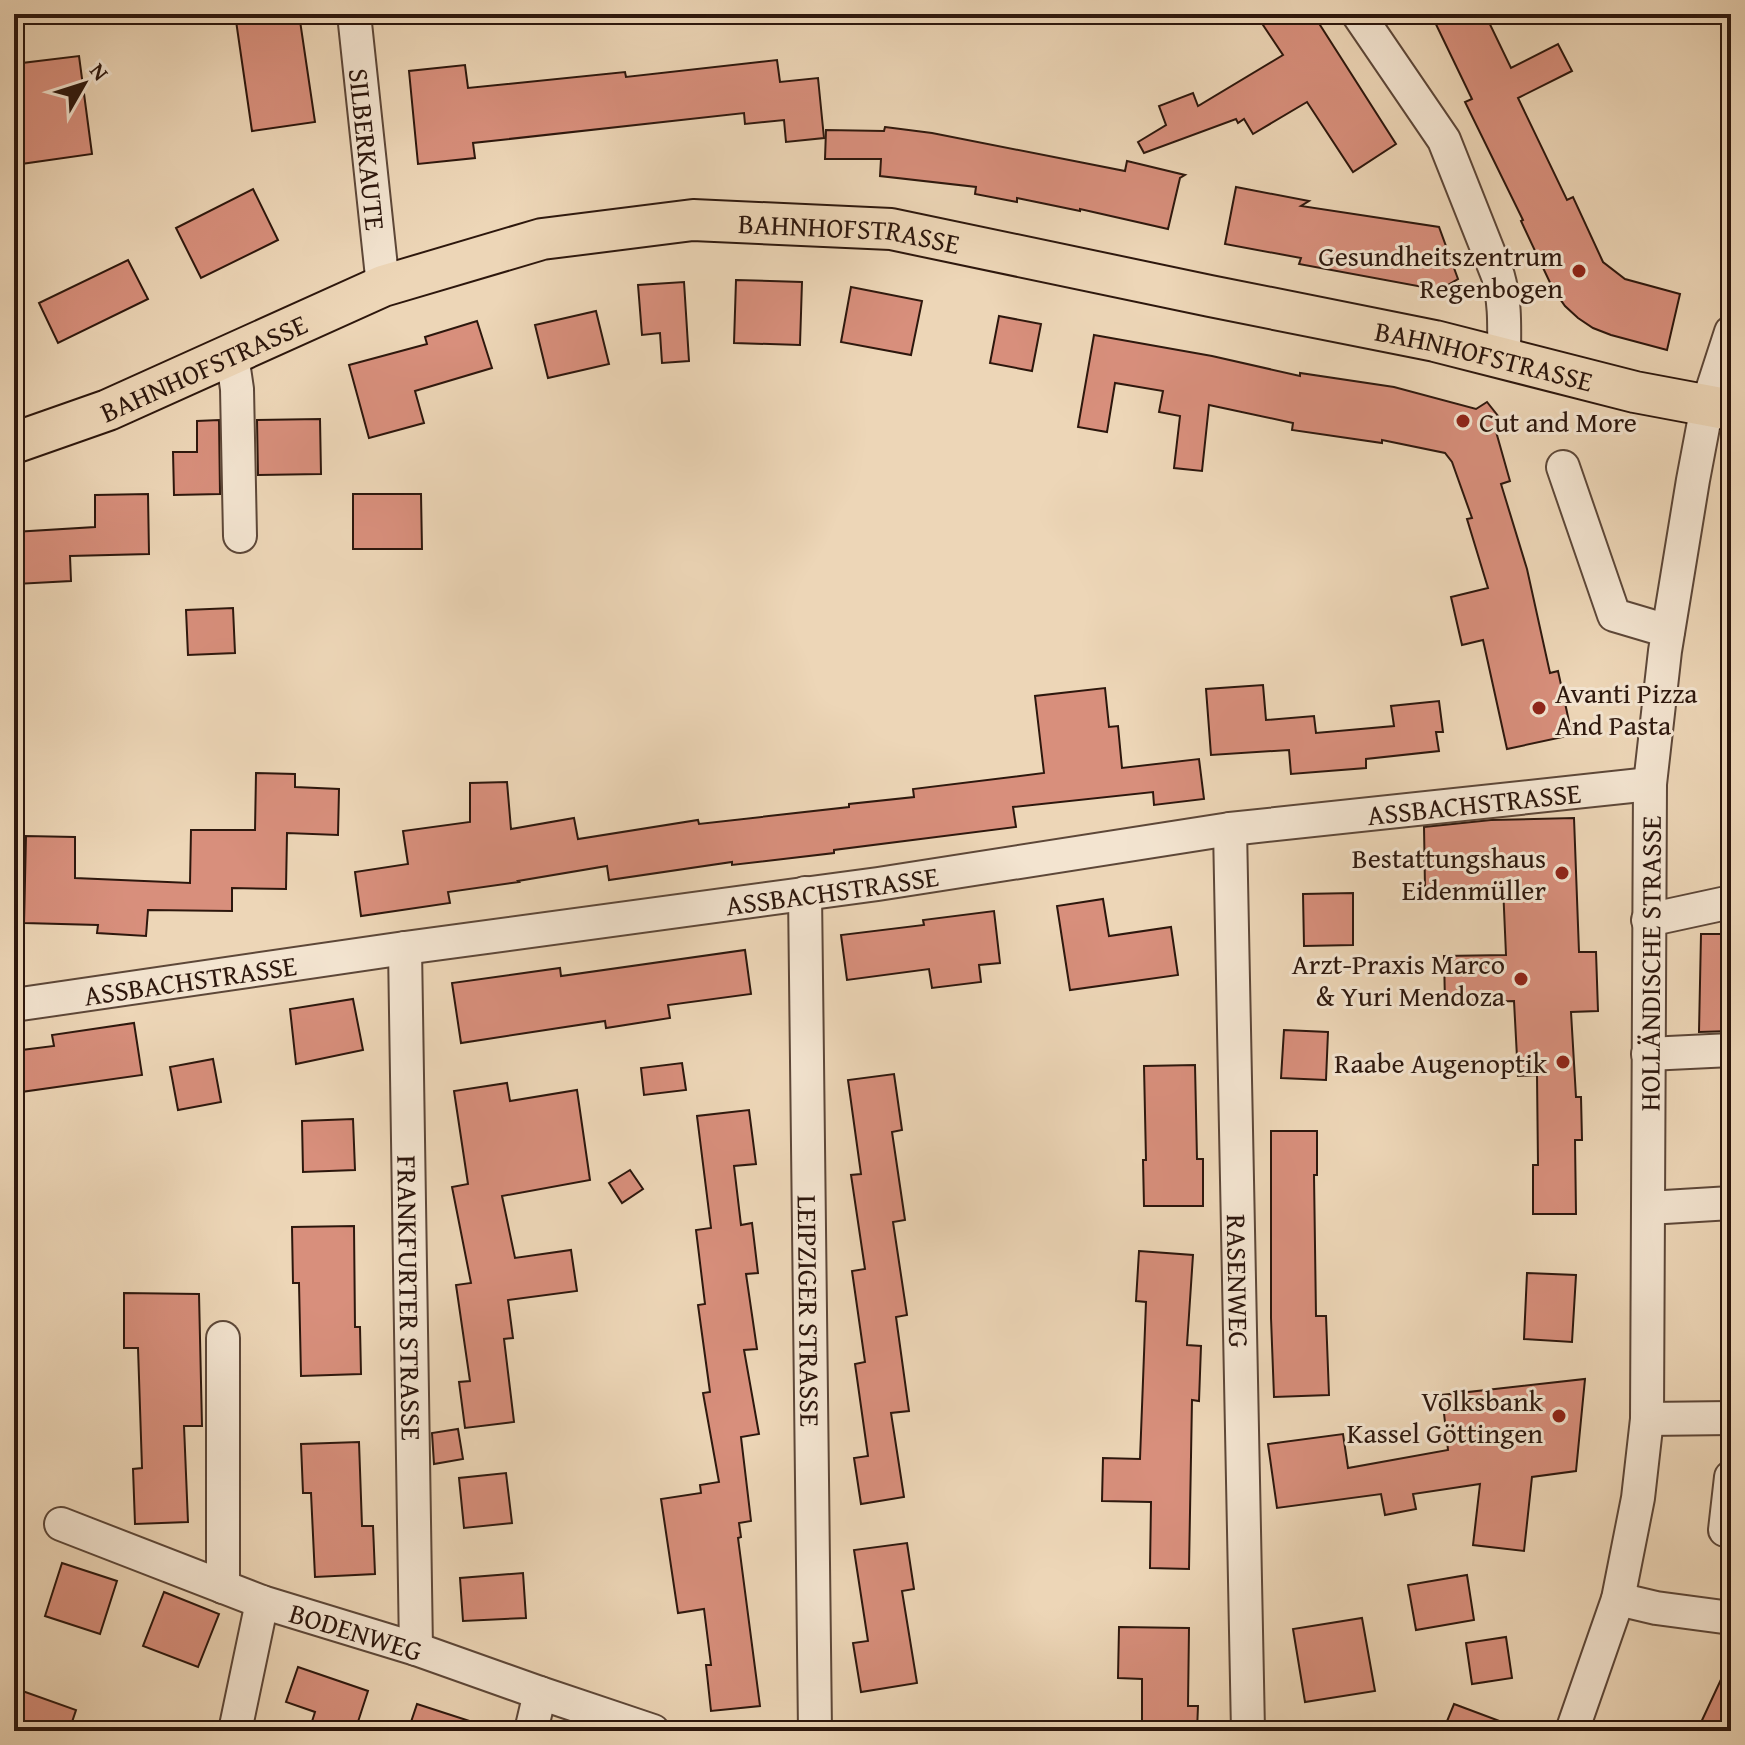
<svg xmlns="http://www.w3.org/2000/svg" width="1745" height="1745" viewBox="0 0 1745 1745" font-family="'Gentium Book Plus',serif">
<style>
.building{fill:#d88f7c;stroke:#2d170d;stroke-width:2}
.lines{fill:none;stroke-linecap:round;stroke-linejoin:round}
.minor-casing{stroke:#5d4738;stroke-width:36}
.major-casing{stroke:#2d170d;stroke-width:44}
.minor{stroke:#f3e4d0;stroke-width:32}
.major{stroke:#edd6b7;stroke-width:40}
.poi-dot{fill:#8f2418;stroke:#f3e4d0;stroke-width:3}
.labels{text-anchor:middle;dominant-baseline:central;stroke-width:6;stroke-linejoin:round;paint-order:stroke}
.street-label{font-size:28px;fill:#2d170d;stroke:#f3e4d0}
.poi-label{font-size:28px;fill:#2d170d;stroke:#f3e4d0;text-anchor:end}
</style>
<rect width="100%" height="100%" fill="#edd6b7"/>
<filter id="stains"><feTurbulence type="fractalNoise" baseFrequency=".0025" numOctaves="4"/><feColorMatrix values="0 0 0 0 .2 0 0 0 0 .09 0 0 0 0 .02 0 0 0 .5 -.17"/></filter>
<radialGradient id="worn" r=".72"><stop offset=".6" stop-color="#630" stop-opacity="0"/><stop offset="1" stop-color="#630" stop-opacity=".3"/></radialGradient>
<!-- building -->
<g class="building">
<path d="M235 14H299L315 122 252 131Z"/>
<path d="M1279 14H1313L1396 144 1353 172 1307 102 1253 134 1244 119 1238 123 1236 119 1144 153 1138 142 1166 125 1159 106 1193 93 1198 106 1283 55 1263 25Z"/>
<path d="M1431 14H1485L1511 68 1558 44 1572 71 1518 98 1567 200 1573 197 1603 262 1625 279 1680 294 1667 350 1611 335 1593 328 1578 318 1565 306 1553 289 1521 221 1523 220 1465 102 1472 99Z"/>
<path d="M79 56 92 154 14 165V64Z"/>
<path d="M777 60 780 82 818 78 824 138 786 142 784 120 745 124 744 113 473 143 475 158 418 164 409 71 465 65 468 88 625 72 626 77Z"/>
<path d="M885 127 932 133 1125 171 1127 161 1185 175 1180 178 1168 229 1080 209V211L1017 198V202L975 194 976 187 880 176 881 159H825L826 130 884 131Z"/>
<path d="M1236 187 1309 201 1301 206 1439 227 1458 279 1439 290 1299 264 1301 258 1225 244Z"/>
<path d="M253 189 278 240 201 278 176 228Z"/>
<path d="M128 260 148 299 58 343 39 303Z"/>
<path d="M736 280 802 282 800 345 734 343Z"/>
<path d="M684 282 689 361 662 363 660 333 642 335 638 285Z"/>
<path d="M851 287 922 301 911 355 841 342Z"/>
<path d="M596 311 609 364 548 378 535 325Z"/>
<path d="M999 316 1041 324 1032 371 990 363Z"/>
<path d="M477 321 492 368 415 391 424 423 369 438 349 365 427 344 425 337Z"/>
<path d="M1094 335 1212 356 1300 376V373L1394 387 1476 409 1487 402 1502 421 1495 428 1510 481 1501 484 1527 569 1550 673 1558 671 1572 735 1507 749 1483 640 1462 645 1451 597 1488 588 1467 519 1472 518 1452 462 1445 453 1382 440V443L1292 430 1293 423 1209 405 1202 471 1174 468 1180 416 1159 412 1163 391 1115 383 1107 432 1078 427Z"/>
<path d="M320 419 321 474 258 475 257 420Z"/>
<path d="M219 420 220 494 174 495 173 452H197V421Z"/>
<path d="M148 494 149 554 70 556 71 581 16 584 14 532 95 527V495Z"/>
<path d="M353 494H421L422 549H353Z"/>
<path d="M233 608 235 653 188 655 186 610Z"/>
<path d="M1263 685 1266 720 1314 716 1316 733 1394 726 1391 706 1439 701 1443 732H1436L1439 751 1366 759V768L1291 774 1289 750 1211 755 1206 689Z"/>
<path d="M1105 688 1109 727 1118 726 1122 768 1199 759 1204 799 1154 805 1153 792 1013 807 1016 827 834 850V853L732 865V862L609 880 607 866 518 881 519 882 448 892 450 903 361 916 355 872 408 864 403 831 470 822V783L507 782 511 829 574 818 578 839 698 820 699 824 849 807V804L914 797 913 789 1044 773 1035 696Z"/>
<path d="M256 773 295 774V787L339 789 338 835 287 833 286 889 232 888V911L148 910 146 936 97 933 98 925 24 923 26 836 75 837V878L190 883 191 830H255Z"/>
<path d="M1574 818 1579 952H1596L1598 1011 1571 1012 1576 1097H1581L1582 1140H1575L1576 1214H1533V1165H1538L1537 1075 1518 1076 1514 1001 1445 1003 1444 956 1506 955 1503 886 1425 888 1424 827 1491 820Z"/>
<path d="M1353 893V945L1304 946 1303 894Z"/>
<path d="M1103 899 1109 936 1171 927 1178 975 1070 990 1057 906Z"/>
<path d="M994 911 1000 963 979 965 981 982 932 988 929 969 847 980 841 935 924 925 923 920Z"/>
<path d="M1701 934H1731V1031L1699 1032Z"/>
<path d="M745 950 751 994 668 1005 670 1018 606 1028 605 1021 461 1043 452 983 560 968 561 976Z"/>
<path d="M353 999 363 1050 296 1064 290 1009Z"/>
<path d="M134 1023 142 1075 14 1093V1051L54 1046 52 1035Z"/>
<path d="M1284 1030 1328 1032 1326 1080 1281 1078Z"/>
<path d="M213 1059 221 1102 178 1110 170 1067Z"/>
<path d="M682 1063 686 1090 644 1095 641 1068Z"/>
<path d="M1195 1065 1197 1159H1203V1206H1144L1143 1160H1146L1144 1066Z"/>
<path d="M894 1074 902 1130 892 1132 905 1220 893 1222 907 1315 896 1317 909 1411 891 1413 904 1497 861 1504 854 1458 868 1456 855 1364 865 1362 852 1271 865 1269 851 1175 861 1174 848 1080Z"/>
<path d="M507 1083 510 1101 577 1090 590 1180 502 1196 515 1258 571 1250 577 1291 508 1300 513 1338 504 1339 514 1422 465 1428 459 1382 470 1381 456 1285 471 1283 452 1187 468 1184 454 1091Z"/>
<path d="M749 1110 756 1164 734 1166 741 1225 752 1223 758 1273 746 1274 757 1349 744 1350 759 1434 741 1437 751 1521 739 1523 741 1537 738 1538 760 1706 711 1711 706 1665H711L704 1609 678 1613 661 1499 701 1493 700 1485 719 1482 703 1393 710 1392 698 1305 705 1304 696 1230 711 1228 697 1116Z"/>
<path d="M353 1119 355 1170 303 1172 302 1121Z"/>
<path d="M1271 1131H1317V1175H1314L1316 1316H1326L1329 1395 1274 1397 1271 1318Z"/>
<path d="M630 1170 643 1189 622 1203 609 1183Z"/>
<path d="M354 1226 355 1327H360L361 1374 301 1376 299 1283H293L292 1227Z"/>
<path d="M1139 1251 1193 1255 1187 1345 1201 1346 1199 1401 1192 1400 1189 1569 1150 1568 1151 1502 1102 1501 1103 1458 1140 1459 1146 1302 1136 1301Z"/>
<path d="M1527 1273 1576 1275 1572 1342 1524 1339Z"/>
<path d="M124 1293 199 1294 202 1426H184L188 1522 135 1524 133 1469 142 1468 138 1348H124Z"/>
<path d="M1585 1379 1576 1471 1532 1477 1524 1551 1473 1545 1480 1484 1413 1494 1416 1509 1385 1515 1381 1494 1277 1508 1268 1444 1343 1434 1348 1468 1448 1450 1442 1395Z"/>
<path d="M458 1429 463 1459 434 1464 432 1433Z"/>
<path d="M359 1442 362 1526H373L375 1574 315 1577 311 1493H303L301 1444Z"/>
<path d="M506 1473 512 1523 464 1528 459 1478Z"/>
<path d="M907 1543 914 1589 902 1591 917 1683 861 1692 853 1643 868 1641 854 1550Z"/>
<path d="M62 1563 117 1581 100 1634 45 1616Z"/>
<path d="M523 1573 526 1618 463 1621 460 1578Z"/>
<path d="M1467 1575 1474 1620 1416 1630 1408 1585Z"/>
<path d="M164 1592 219 1614 198 1667 143 1646Z"/>
<path d="M1362 1618 1375 1691 1305 1702 1293 1629Z"/>
<path d="M1119 1627 1189 1628 1188 1706H1198L1197 1731H1142V1679L1118 1678Z"/>
<path d="M1506 1637 1512 1678 1472 1684 1466 1643Z"/>
<path d="M1731 1658V1731H1697Z"/>
<path d="M298 1667 368 1691 355 1731H309L315 1712 286 1702Z"/>
<path d="M14 1688 76 1710 69 1731H14Z"/>
<path d="M417 1704 485 1726V1731H408Z"/>
<path d="M1454 1704 1521 1729 1520 1731H1443Z"/>
</g>
<g class="lines">
<defs>
<g id="minor">
<path id="s1" d="M354 14 383 286"/>
<path d="M1358 14 1444 140 1498 276C1506 304 1504 331 1504 359"/>
<path d="M232 355 237 389 240 536"/>
<path d="M1563 467 1614 615 1668 631"/>
<path id="s2" d="M1230 829 1248 1731"/>
<path id="s3" d="M805 893 815 1731"/>
<path d="M1648 920 1731 902"/>
<path id="s4" d="M405 948 416 1649"/>
<path id="s5" d="M14 1005 405 948 878 884 1230 829 1650 784"/>
<path d="M1648 1054 1731 1050"/>
<path d="M1648 1208 1731 1203"/>
<path d="M223 1338V1587"/>
<path d="M1647 1419 1731 1418"/>
<path d="M1731 1477 1725 1530 1731 1531"/>
<path id="s6" d="M61 1524 262 1602 416 1649 540 1693 653 1731"/>
<path d="M1618 1599 1656 1608 1731 1618"/>
<path d="M235 1731 262 1602"/>
<path d="M531 1731 540 1693"/>
<path id="s7" d="M1572 1731 1618 1599 1638 1498 1647 1419 1650 784 1665 651 1693 480 1707 406 1731 332"/>
</g>
<g id="major">
<path id="s8" d="M14 443 108 410 383 286 542 239 693 220 891 229 1210 296 1435 341 1635 392 1731 410"/>
</g>
</defs>
<!-- minor casing -->
<use href="#minor" class="minor-casing"/>
<!-- major casing -->
<use href="#major" class="major-casing"/>
<!-- minor -->
<use href="#minor" class="minor"/>
<!-- major -->
<use href="#major" class="major"/>
</g>
<!-- markers -->
<g class="poi-dot">
<circle cx="1579" cy="271" r="8"/>
<circle cx="1463" cy="421" r="8"/>
<circle cx="1539" cy="708" r="8"/>
<circle cx="1562" cy="873" r="8"/>
<circle cx="1521" cy="979" r="8"/>
<circle cx="1563" cy="1062" r="8"/>
<circle cx="1559" cy="1416" r="8"/>
</g>
<g class="labels">
<!-- street labels -->
<g class="street-label">
<text stroke="none"><textPath href="#s1" startOffset="136">SILBERKAUTE</textPath></text>
<text stroke="none"><textPath href="#s8" startOffset="876">BAHNHOFSTRASSE</textPath></text>
<text stroke="none"><textPath href="#s8" startOffset="1524">BAHNHOFSTRASSE</textPath></text>
<text stroke="none"><textPath href="#s8" startOffset="204">BAHNHOFSTRASSE</textPath></text>
<text stroke="none"><textPath href="#s5" startOffset="1474">ASSBACHSTRASSE</textPath></text>
<text stroke="none"><textPath href="#s5" startOffset="826">ASSBACHSTRASSE</textPath></text>
<text stroke="none"><textPath href="#s7" startOffset="778">HOLLÄNDISCHE STRASSE</textPath></text>
<text stroke="none"><textPath href="#s5" startOffset="178">ASSBACHSTRASSE</textPath></text>
<text stroke="none"><textPath href="#s2" startOffset="452">RASENWEG</textPath></text>
<text stroke="none"><textPath href="#s4" startOffset="350">FRANKFURTER STRASSE</textPath></text>
<text stroke="none"><textPath href="#s3" startOffset="418">LEIPZIGER STRASSE</textPath></text>
<text stroke="none"><textPath href="#s6" startOffset="314">BODENWEG</textPath></text>
</g>
<!-- poi labels -->
<g class="poi-label">
<text x="1563" y="255">Gesundheitszentrum<tspan x="1563" dy="32">Regenbogen</tspan></text>
<text x="1479" y="421" text-anchor="start">Cut and More</text>
<text x="1555" y="692" text-anchor="start">Avanti Pizza<tspan x="1555" dy="32">And Pasta</tspan></text>
<text x="1546" y="857">Bestattungshaus<tspan x="1546" dy="32">Eidenmüller</tspan></text>
<text x="1505" y="963">Arzt-Praxis Marco<tspan x="1505" dy="32">&amp; Yuri Mendoza</tspan></text>
<text x="1547" y="1062">Raabe Augenoptik</text>
<text x="1543" y="1400">Volksbank<tspan x="1543" dy="32">Kassel Göttingen</tspan></text>
</g>
</g>
<!-- margin -->
<rect width="1745" height="1745" fill="none" stroke="#edd6b7" stroke-width="48"/>
<rect x="16" y="16" width="1713" height="1713" fill="none" stroke="#2d170d" stroke-width="4"/>
<rect x="24" y="24" width="1697" height="1697" fill="none" stroke="#2d170d" stroke-width="2"/>
<!-- north arrow -->
<g transform="translate(84 84) rotate(51)" stroke="#f3e4d0" stroke-width="6" paint-order="stroke">
<path d="M0-6L14 30L0 20L-14 30Z" fill="#2d170d"/>
<text y="-12" font-size="22" font-weight="bold" text-anchor="middle" fill="#2d170d">N</text>
</g>
<rect width="100%" height="100%" filter="url(#stains)"/>
<rect width="100%" height="100%" fill="url(#worn)"/>
</svg>
